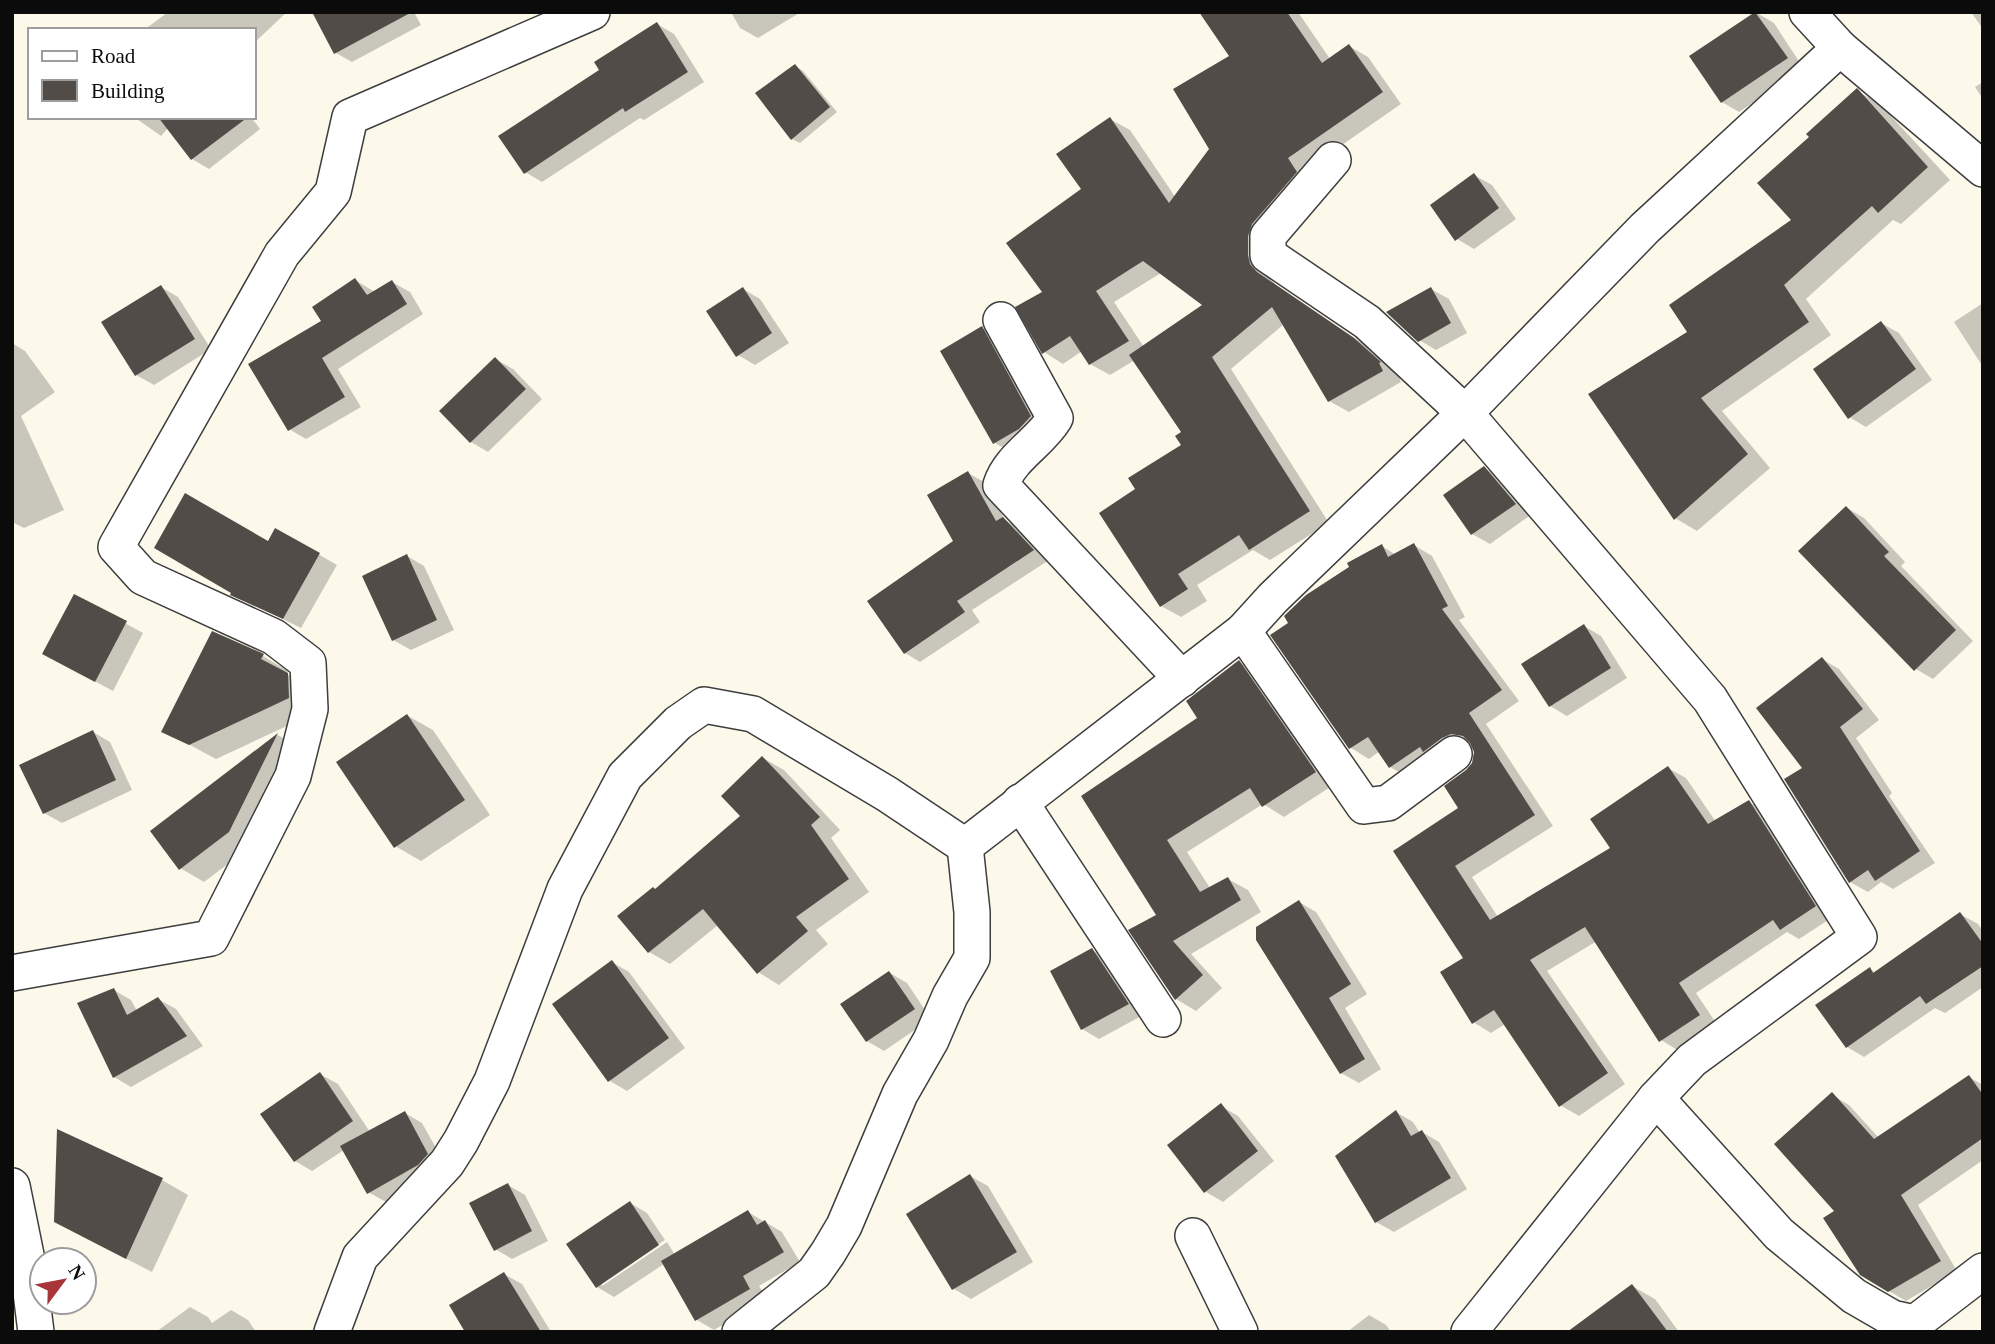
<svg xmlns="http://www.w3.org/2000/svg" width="1995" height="1344" viewBox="0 0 1995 1344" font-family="Georgia,serif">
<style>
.shadow{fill:#0003;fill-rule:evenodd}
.building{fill:#524c49}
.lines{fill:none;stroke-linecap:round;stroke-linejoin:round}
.minor-casing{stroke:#3e3e3e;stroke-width:38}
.minor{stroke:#fff;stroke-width:35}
</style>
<rect width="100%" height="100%" fill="#fcf9eb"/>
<!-- shadow -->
<g class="shadow">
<path d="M168 12H287L254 43V30H144Z"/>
<path d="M314 12H414L421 25 352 62 336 53Z"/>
<path d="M731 12H801L758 38 740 28Z"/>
<path d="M1220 12H1298L1330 59 1349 46 1368 57 1401 104 1306 170 1272 235 1269 277 1276 285 1374 351 1398 374 1401 382 1349 412 1329 401 1284 324 1231 369 1329 523 1270 560 1253 550 1197 585 1207 601 1181 617 1161 606 1183 432 1135 360 1110 375 1090 364 1082 351 1063 364 1044 352V292L1110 119 1130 130 1176 198 1211 150 1232 56ZM1161 273 1205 305 1144 347 1114 302Z"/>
<path d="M1971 12H1983V29Z"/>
<path d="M1757 13 1774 23 1804 69 1739 112 1722 102 1692 56Z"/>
<path d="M657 24 674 34 704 82 644 120 640 118 542 182 525 172 601 70Z"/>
<path d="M795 66 803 71 837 112 800 143 792 139Z"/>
<path d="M1983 82V99L1975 87Z"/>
<path d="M1857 91 1880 104 1950 180 1901 224 1893 220 1806 299 1831 335 1722 411 1770 468 1697 531 1675 518 1690 332 1794 221 1811 137Z"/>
<path d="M134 117H251L260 129 209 169 192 159 168 128 161 136Z"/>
<path d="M1474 175 1492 185 1516 219 1474 249 1457 239Z"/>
<path d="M355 280 375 292 392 282 410 292 423 314 338 369 361 407 306 439 289 429 324 322Z"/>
<path d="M161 287 178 297 211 349 154 385 136 375Z"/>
<path d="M743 289 760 299 789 343 755 365 738 355Z"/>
<path d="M1431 289 1449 299 1467 333 1436 350 1419 340Z"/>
<path d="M1983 303V367L1954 322Z"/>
<path d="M1881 323 1899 333 1932 380 1866 427 1849 417Z"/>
<path d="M982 328 1000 338 1048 427 1012 453 995 443Z"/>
<path d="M12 343 25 351 55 392 21 416 64 510 24 528 12 522Z"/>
<path d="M495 359 513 369 542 399 488 452 471 442Z"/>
<path d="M1484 468 1502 478 1532 514 1490 544 1472 534Z"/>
<path d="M968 473 984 482 1005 520 1019 528 1049 560 972 610 980 622 920 662 905 653 956 542Z"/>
<path d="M1847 508 1864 518 1905 562 1901 566 1973 641 1933 679 1916 669Z"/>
<path d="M276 530 337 565 301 628 232 594Z"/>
<path d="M1414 545 1432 556 1465 617 1459 620 1519 701 1486 724 1553 826 1472 877 1498 917 1612 849 1668 768 1686 778 1716 822 1749 802 1767 812 1833 917 1799 939 1787 932 1696 993 1718 1026 1679 1051 1661 1040 1597 941 1547 971 1625 1084 1579 1116 1560 1105 1505 1024 1491 1033 1473 1022 1465 958 1395 851 1460 808 1476 752 1470 744 1408 777 1390 767 1380 751 1369 759 1351 748 1272 635 1291 624 1382 546 1396 555Z"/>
<path d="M407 556 424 566 454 630 411 650 393 640Z"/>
<path d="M75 596 143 633 113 691 61 663Z"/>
<path d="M1584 626 1601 636 1627 678 1567 716 1550 706Z"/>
<path d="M263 656 288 671 286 674 314 690 315 713 216 759 164 731Z"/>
<path d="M1822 659 1839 669 1879 720 1856 738 1892 793 1889 796 1935 863 1893 889 1881 882 1868 892 1850 882 1805 768Z"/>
<path d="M1239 662 1259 674 1335 784 1284 817 1263 804 1187 852 1210 888 1228 879 1248 890 1261 912 1191 954 1222 988 1196 1011 1176 999 1131 930 1158 916 1084 796 1199 718Z"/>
<path d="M408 716 433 730 490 815 421 861 395 846Z"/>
<path d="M93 732 110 742 132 790 62 823 44 813Z"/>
<path d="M278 735 300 748 253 845 204 882 180 868 152 831Z"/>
<path d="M763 758 784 770 840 830 831 838 869 892 816 930 828 944 779 985 758 972 718 925 670 964 649 952 742 816Z"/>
<path d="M1299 902 1316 912 1367 994 1345 1008 1381 1069 1359 1083 1341 1073Z"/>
<path d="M1960 914 1978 924 1983 931V987L1945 1013 1935 1008 1864 1057 1847 1047 1870 969 1876 973Z"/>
<path d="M1092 950 1110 961 1145 1014 1099 1039 1082 1029Z"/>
<path d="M612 962 629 972 685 1048 627 1091 610 1081Z"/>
<path d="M890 973 907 983 931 1019 884 1051 867 1041Z"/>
<path d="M114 990 131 1000 137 1011 158 999 176 1009 203 1046 131 1087 114 1077Z"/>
<path d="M320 1074 338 1084 370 1132 405 1113 422 1123 445 1164 435 1174 386 1202 368 1192 344 1150 312 1171 295 1161Z"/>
<path d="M1969 1077 1983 1085V1160L1918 1205 1957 1271 1906 1301 1889 1291 1837 1212 1832 1095 1849 1105 1879 1138Z"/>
<path d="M1221 1106 1238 1116 1274 1161 1223 1202 1206 1192Z"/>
<path d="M1396 1112 1413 1122 1420 1133 1422 1132 1439 1142 1467 1189 1394 1232 1376 1222Z"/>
<path d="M59 1131 162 1180 188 1195 152 1272 82 1236Z"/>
<path d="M970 1176 988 1186 1033 1262 971 1299 954 1289 908 1214Z"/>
<path d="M508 1185 525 1195 548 1241 512 1259 495 1249Z"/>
<path d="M630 1203 647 1213 665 1240 602 1282V1286L667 1242 675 1255 748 1212 782 1232 800 1262 759 1286 767 1299 714 1330 697 1320 664 1264 614 1297 597 1287Z"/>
<path d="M504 1274 522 1284 551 1332H467Z"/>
<path d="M1632 1286 1655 1299 1679 1332H1570Z"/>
<path d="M190 1307 208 1317 212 1323 231 1310 248 1320 256 1332H156Z"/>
<path d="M1369 1315 1386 1325 1391 1332H1347Z"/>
</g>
<!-- building -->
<g class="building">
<path d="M312 12H412L334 54Z"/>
<path d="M1199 12H1287L1322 63 1349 44 1383 92 1288 158 1297 172 1252 224 1248 236V255L1250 264 1257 272 1354 338 1381 362 1379 363 1383 371 1328 402 1272 307 1212 357 1310 511 1249 550 1239 535 1178 574 1188 589 1160 607 1099 513 1135 489 1128 478 1181 445 1175 436 1181 432 1129 355 1202 305 1143 261 1096 291 1129 341 1089 365 1070 336 1042 354 1015 307 1042 292 1006 243 1081 189 1056 154 1110 117 1169 203 1209 149 1173 89 1229 56Z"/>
<path d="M1755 12 1788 58 1721 103 1689 56Z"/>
<path d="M657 22 688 72 625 112 623 108 524 174 498 136 599 70 594 62Z"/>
<path d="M795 64 830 107 791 140 755 93Z"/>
<path d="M1857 88 1928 167 1878 213 1872 206 1784 285 1809 322 1701 398 1748 454 1674 520 1588 394 1687 332 1669 305 1791 220 1757 183 1809 137 1806 134Z"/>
<path d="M158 117H248L191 160Z"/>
<path d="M1474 173 1499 208 1455 241 1430 205Z"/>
<path d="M355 278 367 295 392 280 407 304 322 358 345 397 288 431 248 364 321 321 312 307Z"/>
<path d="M161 285 195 339 135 376 101 322Z"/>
<path d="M743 287 772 333 736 357 706 311Z"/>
<path d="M1431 287 1451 323 1418 342 1386 312Z"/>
<path d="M1881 321 1916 369 1848 419 1813 369Z"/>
<path d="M982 326 1031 416 1019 429 993 444 940 351Z"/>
<path d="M495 357 526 389 470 443 439 411Z"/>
<path d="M1484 466 1516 504 1471 535 1443 495Z"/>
<path d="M968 471 996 521 1003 517 1034 550 957 601 965 612 904 654 867 601 953 541 927 495Z"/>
<path d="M185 493 268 541 275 528 320 553 283 619 230 595 231 593 154 548Z"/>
<path d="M1846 506 1889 552 1884 556 1956 630 1914 671 1798 551Z"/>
<path d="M1414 543 1448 606 1442 609 1502 690 1469 713 1535 815 1455 866 1490 920 1610 848 1590 819 1668 766 1708 824 1749 800 1816 906 1780 930 1773 920 1679 983 1700 1015 1659 1042 1585 927 1530 960 1608 1073 1559 1107 1494 1010 1472 1024 1440 972 1463 958 1393 851 1458 808 1444 786 1466 770 1472 763 1474 752 1470 743 1463 736 1451 734 1442 738 1423 752 1420 747 1389 768 1368 737 1349 749 1270 635 1288 623 1284 616 1306 595 1349 567 1347 563 1382 544 1388 557Z"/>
<path d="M407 554 437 620 392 641 362 576Z"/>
<path d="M74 594 127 621 95 682 42 654Z"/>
<path d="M1584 624 1611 668 1549 707 1521 664Z"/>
<path d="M212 631 264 654 261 659 288 673 289 698 189 745 161 732Z"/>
<path d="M1822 657 1863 709 1840 727 1920 851 1875 881 1868 870 1849 883 1784 779 1802 768 1756 708Z"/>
<path d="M1239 660 1316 772 1262 807 1250 788 1167 840 1200 892 1228 877 1241 900 1173 941 1203 975 1175 1000 1128 930 1156 915 1081 796 1197 718 1186 701Z"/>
<path d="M407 714 465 800 394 848 336 762Z"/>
<path d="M93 730 116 780 43 814 19 765Z"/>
<path d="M278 733 229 832 179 870 150 831Z"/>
<path d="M762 756 820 817 811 825 849 879 796 917 808 931 757 974 703 909 648 953 617 916 653 887 655 889 740 816 721 796Z"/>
<path d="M1299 900 1351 984 1329 998 1365 1059 1340 1074 1256 940V927Z"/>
<path d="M1960 912 1983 944V966L1926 1004 1920 996 1846 1048 1815 1005 1870 967 1873 973Z"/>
<path d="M1092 948 1129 1004 1081 1030 1050 971Z"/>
<path d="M612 960 669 1038 608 1082 552 1004Z"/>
<path d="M889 971 915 1009 866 1042 840 1004Z"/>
<path d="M114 988 127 1015 158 997 187 1036 113 1078 77 1003Z"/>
<path d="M320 1072 353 1121 294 1162 260 1114Z"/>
<path d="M1969 1075 1983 1095V1138L1901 1195 1941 1261 1888 1292 1860 1275 1823 1218 1834 1211 1774 1144 1832 1092 1874 1139Z"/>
<path d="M1221 1103 1258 1151 1204 1193 1167 1145Z"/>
<path d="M1396 1110 1411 1136 1422 1130 1451 1178 1375 1223 1335 1156Z"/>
<path d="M405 1111 428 1154 418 1165 367 1194 340 1146Z"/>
<path d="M57 1129 163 1178 126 1259 54 1222Z"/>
<path d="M970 1174 1017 1252 952 1290 906 1214Z"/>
<path d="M508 1183 532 1231 494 1251 469 1203Z"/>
<path d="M630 1201 659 1245 596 1288 566 1244Z"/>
<path d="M748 1210 757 1225 765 1220 784 1252 743 1276 750 1289 695 1321 661 1261Z"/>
<path d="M504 1272 541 1332H465L449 1305Z"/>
<path d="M1632 1284 1668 1332H1567Z"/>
</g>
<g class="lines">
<defs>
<g id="minor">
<path d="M1807 12 1840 48"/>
<path d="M1333 160 1268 236V255L1367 322 1465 413 1710 699 1859 937 1692 1060 1656 1098 1469 1332"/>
<path d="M1001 320 1055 418C1040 443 1010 457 1001 485L1182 679"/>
<path d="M1243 631 1364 806 1388 803 1454 754"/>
<path d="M1020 802 1163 1019"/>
<path d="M12 973 211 938 293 776 310 709 308 663 274 637 143 577 116 547 282 254 333 192 350 117 592 12"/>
<path d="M1656 1098 1779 1234 1854 1296 1892 1318 1915 1323 1983 1271"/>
<path d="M12 1186 27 1260 36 1332"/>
<path d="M1193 1236 1240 1332"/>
<path d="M332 1332 360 1257 447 1163 461 1141 492 1081 565 889 625 776 678 723 704 705 753 714 887 794 965 846 1243 631 1273 598 1465 413 1645 228 1840 48 1983 169"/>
<path d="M740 1332 814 1273 828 1253 844 1226 900 1094 931 1040 950 996 972 958V912L965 846"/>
</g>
</defs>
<!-- minor casing -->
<use href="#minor" class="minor-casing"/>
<!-- minor -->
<use href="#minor" class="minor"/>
</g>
<!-- border -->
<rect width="1995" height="1344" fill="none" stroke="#0b0b0b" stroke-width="28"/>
<!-- legend -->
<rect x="28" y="28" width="228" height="91" fill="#ffffff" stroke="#9d9d9d" stroke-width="2"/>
<rect x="42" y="51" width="35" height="10" fill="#ffffff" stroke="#9d9d9d" stroke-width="2"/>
<text x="91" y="63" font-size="21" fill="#0b0b0b">Road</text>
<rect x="42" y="80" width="35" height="21" fill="#524c49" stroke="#9d9d9d" stroke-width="2"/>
<text x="91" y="98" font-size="21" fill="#0b0b0b">Building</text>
<!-- north arrow -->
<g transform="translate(63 1281) rotate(58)"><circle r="33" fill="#ffffff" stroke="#9d9d9d" stroke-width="2"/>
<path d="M0-5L12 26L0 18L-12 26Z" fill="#a83638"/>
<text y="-10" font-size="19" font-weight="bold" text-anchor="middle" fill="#0b0b0b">N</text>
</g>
</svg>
